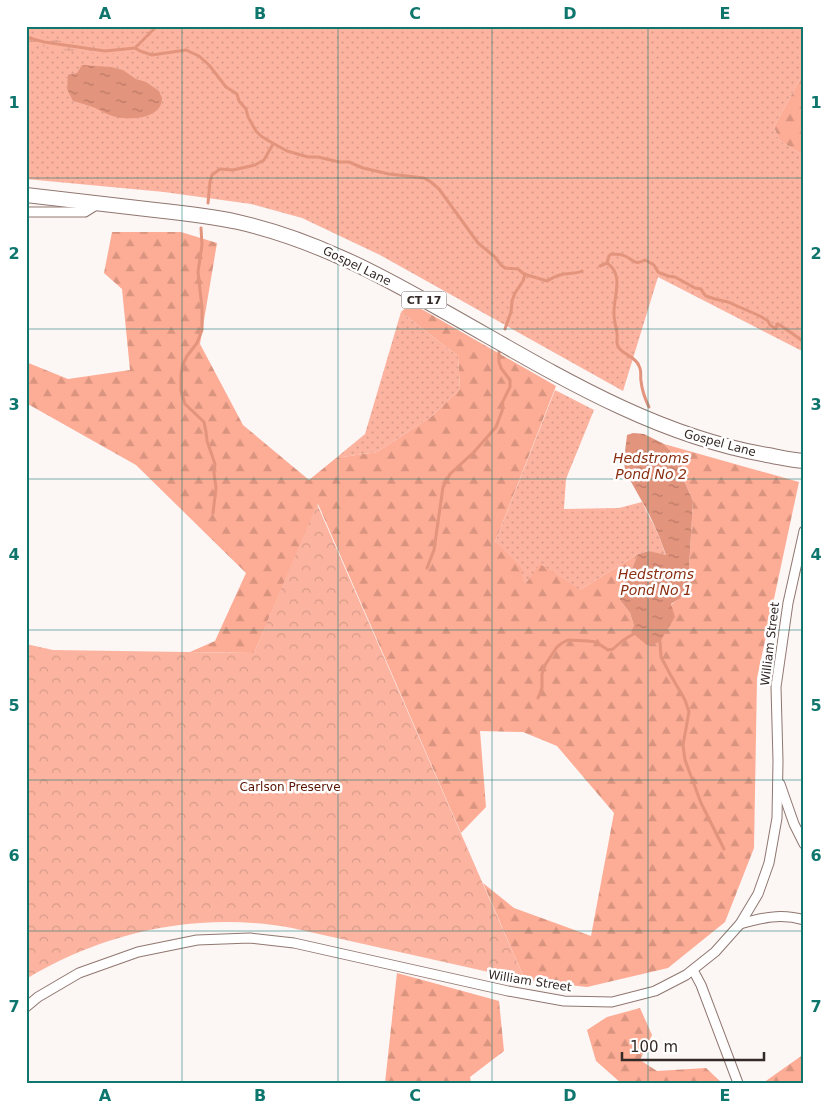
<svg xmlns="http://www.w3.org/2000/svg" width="830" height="1109" viewBox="0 0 830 1109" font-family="'DejaVu Sans',sans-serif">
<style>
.grass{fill:url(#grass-dots)}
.forest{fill:url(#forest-firs)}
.wetland{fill:url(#wetland-marsh)}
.park{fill:url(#park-crowns)}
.water{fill:url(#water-ripples)}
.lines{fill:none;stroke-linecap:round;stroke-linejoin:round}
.stream{stroke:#e3947d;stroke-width:3}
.street-casing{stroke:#907770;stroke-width:11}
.primary-casing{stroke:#907770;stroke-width:16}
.street{stroke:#fff;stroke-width:9}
.primary{stroke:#fff;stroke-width:14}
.grid{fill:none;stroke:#0f766e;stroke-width:1;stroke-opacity:0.55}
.labels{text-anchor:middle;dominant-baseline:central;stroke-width:5;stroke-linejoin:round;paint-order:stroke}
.shield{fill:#fff;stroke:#706967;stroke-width:1}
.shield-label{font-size:11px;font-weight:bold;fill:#332926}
.street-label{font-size:12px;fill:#332926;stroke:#fff}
.park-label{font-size:12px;fill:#581300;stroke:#fff}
.water-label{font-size:14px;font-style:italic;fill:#8a2e11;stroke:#fff}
.neatline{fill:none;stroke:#0f766e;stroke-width:2}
.grid-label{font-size:16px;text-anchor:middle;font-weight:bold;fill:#0f766e}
</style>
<defs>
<pattern id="grass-dots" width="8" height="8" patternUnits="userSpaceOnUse" patternTransform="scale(1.25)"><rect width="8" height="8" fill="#fcb4a0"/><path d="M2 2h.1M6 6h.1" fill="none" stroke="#d89b8a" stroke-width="1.8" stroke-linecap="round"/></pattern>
<pattern id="forest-firs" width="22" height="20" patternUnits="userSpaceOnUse" patternTransform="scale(1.25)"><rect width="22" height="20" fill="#fdac95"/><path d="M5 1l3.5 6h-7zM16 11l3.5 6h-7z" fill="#d99480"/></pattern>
<pattern id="wetland-marsh" width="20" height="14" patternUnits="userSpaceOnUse" patternTransform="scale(1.25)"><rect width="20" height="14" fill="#fcb4a0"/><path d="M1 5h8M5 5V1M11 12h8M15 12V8" fill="none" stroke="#d89b8a"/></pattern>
<pattern id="park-crowns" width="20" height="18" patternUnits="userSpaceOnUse" patternTransform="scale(1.25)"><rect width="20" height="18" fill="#fcb4a0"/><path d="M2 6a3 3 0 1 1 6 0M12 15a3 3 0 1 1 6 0" fill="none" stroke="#d89b8a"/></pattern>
<pattern id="water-ripples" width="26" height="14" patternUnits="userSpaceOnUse" patternTransform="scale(1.25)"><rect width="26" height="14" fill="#e3947d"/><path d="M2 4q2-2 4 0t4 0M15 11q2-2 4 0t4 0" fill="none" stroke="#b97966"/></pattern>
</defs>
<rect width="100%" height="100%" fill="#fcf6f5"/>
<!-- grass -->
<g class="grass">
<path d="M26 26H804V72L774 127 779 140 804 156V352L658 277 623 391 380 255 302 218 251 204 164 192 26 179Z"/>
<path d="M401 312 458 356 460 389 432 416 377 452 336 458 365 434Z"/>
<path d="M555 390 594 410 566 479 564 509 619 508 642 502 659 536 666 556 649 551 638 554 580 590 524 587 495 542Z"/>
</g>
<!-- forest -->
<g class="forest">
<path d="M804 72V156L779 140 774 127Z"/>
<path d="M112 232H181L217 243 200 344 243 425 309 480 336 458 377 452 432 416 460 389 458 356 401 312 411 303 556 386 495 542 521 567 524 586 540 564 580 590 638 554 627 580 620 589V600L630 613 634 626 671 605 680 597 688 586 693 501 672 453 664 444 799 482 757 678 754 848 725 922 668 968 587 987 525 980 483 883 514 908 591 936 614 813 557 746 523 732 480 731 486 807 461 833 318 504 254 653 190 652 215 641 246 573 136 465 26 403V362L68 379 130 370 122 289 104 273Z"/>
<path d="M397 973 499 1001 504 1051 470 1077 471 1083H385Z"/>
<path d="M640 1008 652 1035 640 1060 657 1071 706 1068 722 1083H621L596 1061 587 1030 607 1017Z"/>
<path d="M804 1054V1083H763Z"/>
</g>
<!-- wetland -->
<path class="wetland" d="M152 26H161C153 35 145 48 133 52 128 53 123 53 118 53 87 54 56 51 26 42V33C51 39 107 53 131 44 139 41 146 32 152 26Z"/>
<!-- park -->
<path class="park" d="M317 504 525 980 292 928C200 911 106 931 26 979V644L53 650 254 653Z"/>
<!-- water -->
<g class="water">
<path d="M82 65 111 67 123 70 136 79 146 82 159 91C159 91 162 98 162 98 162 119 131 120 117 117 109 116 102 111 95 108 88 105 80 103 73 101L67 89 68 75 77 73Z"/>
<path d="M633 433 644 434 664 444 672 453 693 501 688 586 680 598 671 604 675 617 660 642 647 645 631 632 634 626 630 613 620 600V589L627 580 638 554 649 551 666 555 659 536 649 514 625 471 624 460 627 435Z"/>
</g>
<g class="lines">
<!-- stream -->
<g class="stream">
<path d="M26 37 44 42 105 51 135 48 157 26"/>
<path d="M135 48 140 51 152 55 186 50 199 56 209 65 226 87 237 94 239 101 246 109 248 117 256 131 261 136 269 141 287 151 308 157H318L339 162H349L363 168 389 174 424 178 431 182 439 189 478 243 495 257 501 265 505 268 518 269 524 274 547 281C551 279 555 276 560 275 568 272 574 275 582 271"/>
<path d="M208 203 210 182 212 175 220 169 233 170 255 165 264 160 273 144"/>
<path d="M201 228 202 245 198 272 202 308V330L197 343 187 356 183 364 181 374V391L185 404 204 422 206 432 207 441 215 464 214 473 216 488 213 513"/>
<path d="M607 263C625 275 613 297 614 314 614 321 616 326 617 333 618 339 615 343 619 348 624 355 636 357 639 366 642 371 640 376 641 381 642 390 645 399 649 407"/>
<path d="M600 266 607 263 609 256 611 254C616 254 621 254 625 256 634 260 635 266 645 260L654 265 658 272 660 273 668 276 675 277 695 288 701 289 704 294 706 296 715 299 728 302 760 316 768 321 770 325 776 329 777 324 780 325 800 339 804 343"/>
<path d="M505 329 511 312 512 301 515 293 523 281 525 274"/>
<path d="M427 568 434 550 443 487 450 474 474 452 496 427 502 411 503 401 510 387V380L501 368 499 362V351"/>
<path d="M658 639 660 642 661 657 670 674 685 700 689 712 683 745 685 760 701 803 724 849"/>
<path d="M538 698 542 688V674L545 665 557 647 562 643 568 640 588 641 596 642 608 650 613 649 622 641 635 633"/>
</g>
<defs>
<g id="street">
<path d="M26 212H85L93 207 96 203"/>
<path d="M780 784 794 824 804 844"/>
<path d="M740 924C761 918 781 913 804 920"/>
<path d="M693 970 701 985 738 1083"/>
<path d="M26 1007 38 997 79 973 138 952 197 940 250 938 294 943 508 991 564 1001 612 1002 655 991 686 975 715 952 740 924 758 894 769 863 777 818 778 761 776 687 788 603 804 531"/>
</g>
<path id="primary" d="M26 195C69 200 112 205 155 210 183 213 211 216 238 222 273 230 307 242 340 257 375 272 408 291 440 309 544 367 647 434 767 455 779 457 791 460 804 461"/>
</defs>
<!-- street casing -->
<use href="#street" class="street-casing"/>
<!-- primary casing -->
<use href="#primary" class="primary-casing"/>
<!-- street -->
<use href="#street" class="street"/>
<!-- primary -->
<use href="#primary" class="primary"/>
</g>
<!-- grid -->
<path class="grid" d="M182 26V1083M338 26V1083M492 26V1083M648 26V1083M26 178H804M26 329H804M26 479H804M26 630H804M26 780H804M26 931H804"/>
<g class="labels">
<!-- shield labels -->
<rect class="shield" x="401.5" y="291.5" width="45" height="17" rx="4"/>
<g class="shield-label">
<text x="424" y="300">CT 17</text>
</g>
<!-- street labels -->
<g class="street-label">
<text transform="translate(357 266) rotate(26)">Gospel Lane</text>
<text transform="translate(720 443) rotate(15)">Gospel Lane</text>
<text transform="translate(770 644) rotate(-83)">William Street</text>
<text transform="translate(530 981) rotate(9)">William Street</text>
</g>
<!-- park labels -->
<g class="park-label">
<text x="290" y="787">Carlson Preserve</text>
</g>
<!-- water labels -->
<g class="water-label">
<text x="651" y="458">Hedstroms<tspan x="651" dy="16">Pond No 2</tspan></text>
<text x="656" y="574">Hedstroms<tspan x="656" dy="16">Pond No 1</tspan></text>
</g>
</g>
<!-- border -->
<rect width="830" height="1109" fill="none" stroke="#ffffff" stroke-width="55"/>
<!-- scale -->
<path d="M622 1052v8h142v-8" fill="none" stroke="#332926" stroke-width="2.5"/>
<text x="630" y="1052" font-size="15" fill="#332926" stroke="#ffffff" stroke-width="4" paint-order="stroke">100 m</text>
<rect x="28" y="28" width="774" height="1054" class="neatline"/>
<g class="grid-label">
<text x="105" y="19">A</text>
<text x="260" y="19">B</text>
<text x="415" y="19">C</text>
<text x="570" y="19">D</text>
<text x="725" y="19">E</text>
<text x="14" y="108">1</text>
<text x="816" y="108">1</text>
<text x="14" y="259">2</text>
<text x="816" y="259">2</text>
<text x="14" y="410">3</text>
<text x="816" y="410">3</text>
<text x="14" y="560">4</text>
<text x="816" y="560">4</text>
<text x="14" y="711">5</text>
<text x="816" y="711">5</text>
<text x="14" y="861">6</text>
<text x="816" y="861">6</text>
<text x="14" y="1012">7</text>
<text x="816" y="1012">7</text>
<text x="105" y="1101">A</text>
<text x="260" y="1101">B</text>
<text x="415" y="1101">C</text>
<text x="570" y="1101">D</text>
<text x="725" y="1101">E</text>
</g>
</svg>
